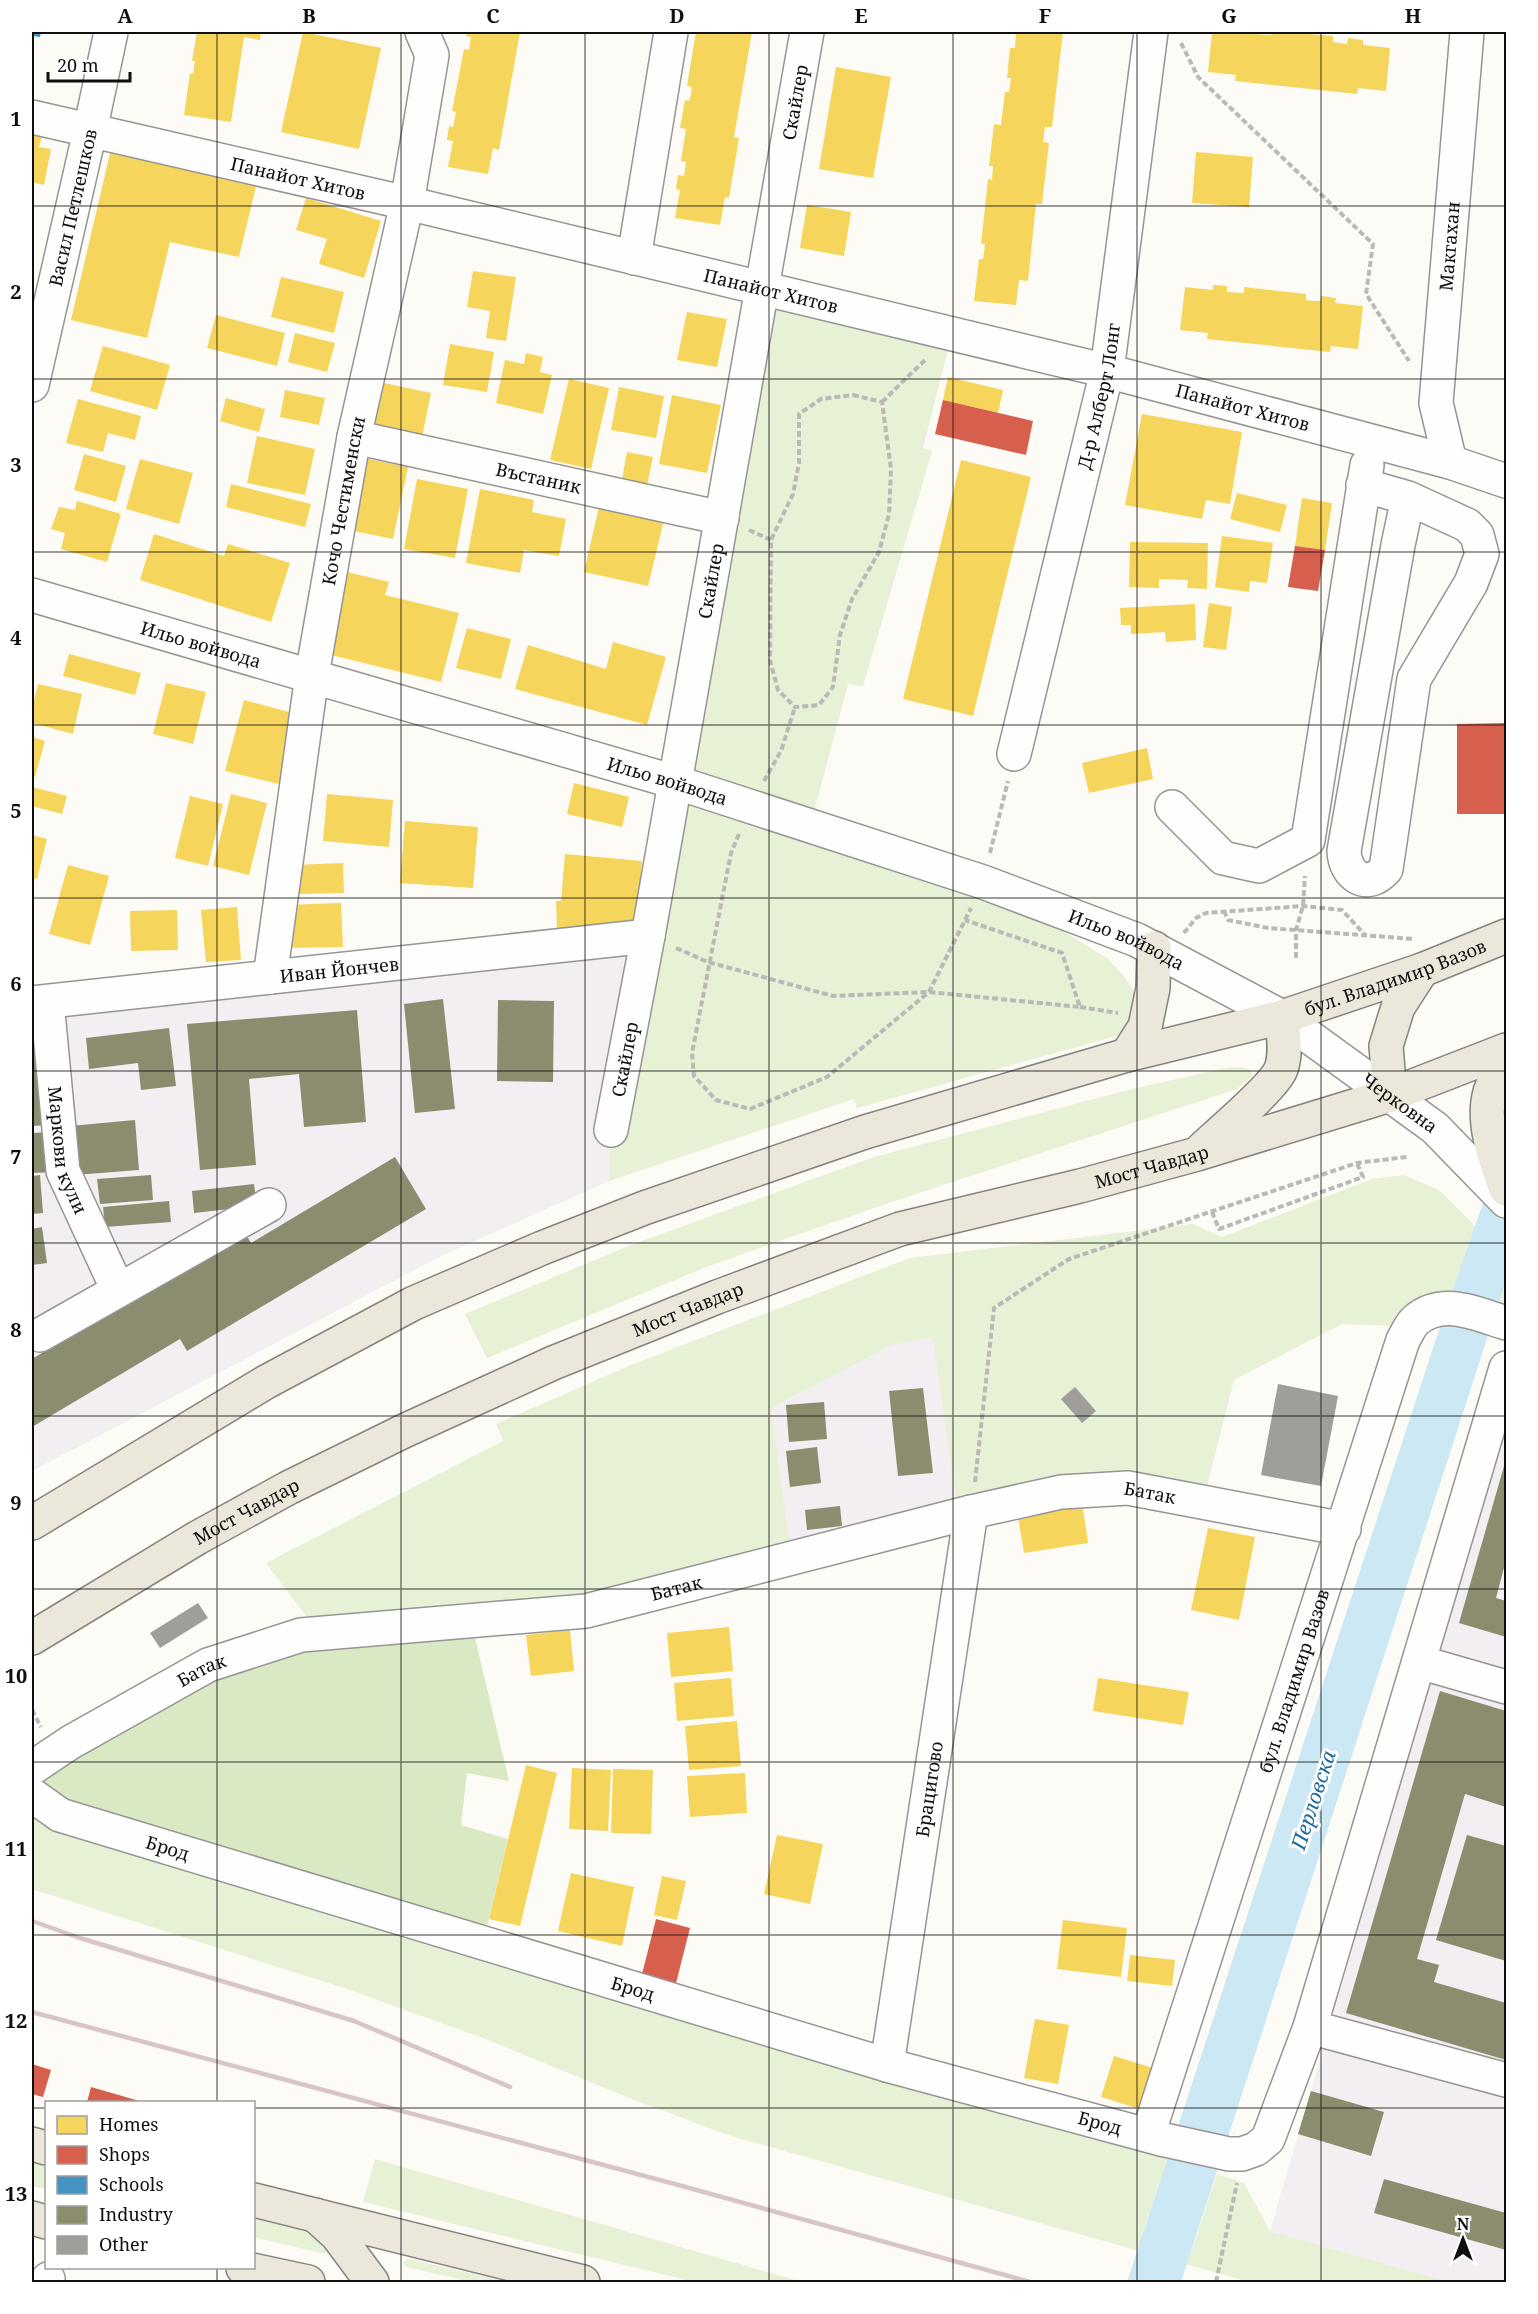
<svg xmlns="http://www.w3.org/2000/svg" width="1538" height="2314" viewBox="0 0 1538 2314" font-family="'Noto Serif',serif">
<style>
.industrial{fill:#f3eef1}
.green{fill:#e7f1d6}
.forest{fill:#d8e9c4}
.water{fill:#cce8f5}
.homes{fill:#f6d55c}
.shops{fill:#d6604d}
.schools{fill:#4393c3}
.industry{fill:#8c8c6e}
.building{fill:#a09e9a}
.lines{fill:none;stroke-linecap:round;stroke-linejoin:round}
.minor-casing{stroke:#969593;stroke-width:36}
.major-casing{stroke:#838380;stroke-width:36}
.path{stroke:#b9b9b8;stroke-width:4;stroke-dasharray:6 3;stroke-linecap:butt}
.minor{stroke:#fffefe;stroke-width:33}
.major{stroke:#ece7db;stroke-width:33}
.rail{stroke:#d8c5c7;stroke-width:4.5}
.grid{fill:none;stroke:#0f0f0f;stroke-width:1.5;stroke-opacity:0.55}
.labels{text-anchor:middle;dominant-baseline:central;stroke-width:6;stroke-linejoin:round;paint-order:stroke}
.street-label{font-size:18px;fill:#0f0f0f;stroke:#fff}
.water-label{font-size:20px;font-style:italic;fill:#1a6aa0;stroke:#fff}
.neatline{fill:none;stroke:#0f0f0f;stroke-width:2}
.grid-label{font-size:20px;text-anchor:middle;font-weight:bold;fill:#0f0f0f}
</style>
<rect width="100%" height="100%" fill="#fcfbf5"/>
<!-- industrial -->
<g class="industrial">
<path d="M648 936 611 1130 609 1181 443 1255 32 1471V1020Z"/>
<path d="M934 1338 956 1500 790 1543 771 1408 894 1344Z"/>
<path d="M1506 1424V2282H1449L1270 2231Z"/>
</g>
<!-- green -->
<g class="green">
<path d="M762 289 952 334 923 448 932 451 863 686 848 684 810 827 983 882 1107 958 1124 976 1138 998 1134 1024 1120 1035 857 1108 854 1099 609 1181 611 1130Z"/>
<path d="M1242 1067 1251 1070 1253 1075 1237 1089 891 1202 706 1267 487 1358 465 1314 631 1245 874 1157 1128 1090 1226 1068Z"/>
<path d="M1404 1175 1439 1190 1479 1230 1506 1262V1308L1397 1326 1342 1324 1234 1380 1205 1494 956 1500 933 1338 894 1344 771 1408 790 1543 584 1597 312 1624 266 1563 503 1441 496 1424 631 1365 910 1258 1193 1224 1222 1237 1372 1179Z"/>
<path d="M32 1807 1168 2157 1143 2231 1193 2247 1217 2174 1244 2183 1270 2231 1449 2282H1249L728 2135 632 2099 483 2038 344 1988 32 1889Z"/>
<path d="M32 2159 46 2163V2189L32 2186Z"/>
<path d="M375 2159 802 2282H695L363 2202Z"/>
<path d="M254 2218 311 2233 327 2251 325 2254 254 2237Z"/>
<path d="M408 2259 508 2282H471L407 2267 402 2263Z"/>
</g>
<!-- forest -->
<path class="forest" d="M471 1621 509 1781 467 1773 461 1825 508 1839 483 1943 60 1815 32 1768 208 1665Z"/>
<!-- water -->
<path class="water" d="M1506 1136V1280L1181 2282H1127L1435 1342Z"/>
<!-- homes -->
<g class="homes">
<path d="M197 32H261L260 40 244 37 231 122 184 115 190 73 193 74 194 68 195 61H192Z"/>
<path d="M303 32 381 48 359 149 281 132Z"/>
<path d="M467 32H520L499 150 493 148 488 174 448 167 453 141 447 140 449 126 453 127 456 112 452 111 464 49 469 50 471 37 466 36Z"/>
<path d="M696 32H752L734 137 739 138 729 198 725 197 720 225 675 218 680 190 676 189 678 175 684 176 686 162 681 161 686 129 680 128 685 100 689 101 691 94 692 87 687 86Z"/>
<path d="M1016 32H1063L1052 127H1045L1043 142 1049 143 1042 204H1036L1028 281 1019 280 1016 305 974 301 979 259H983L985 244H981L988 179 992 180 993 166H989L994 124 1001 125 1005 92H1009L1011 78H1007L1010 48H1015Z"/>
<path d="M1212 32H1254V34L1271 35 1272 32H1287L1333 36V42L1347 44 1348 38 1363 40V45L1390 48 1386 91 1358 88 1357 94 1235 81 1236 75 1208 72Z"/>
<path d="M836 67 891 77 873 178 819 169Z"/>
<path d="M32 134 42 136 39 147 51 149 44 185 32 182Z"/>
<path d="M111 149 257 182 239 257 170 242 147 338 71 320Z"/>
<path d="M1196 152 1253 157 1249 207 1192 203Z"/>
<path d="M306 198 381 221 364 278 319 264 327 239 296 230Z"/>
<path d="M807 205 851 212 844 256 800 248Z"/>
<path d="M473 271 516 277 506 341 486 338 490 311 467 307Z"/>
<path d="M281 277 344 292 334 333 271 317Z"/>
<path d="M1213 285 1227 286V292L1244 293V287L1306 294V300L1314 301H1320L1321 296 1336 298 1335 303 1363 306 1358 349 1331 346 1330 352 1207 339 1208 333 1180 330 1185 287 1213 290Z"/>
<path d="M687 312 727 319 717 367 677 360Z"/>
<path d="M216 315 285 333 277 366 207 348Z"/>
<path d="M295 333 335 343 327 372 288 362Z"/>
<path d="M450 344 494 352 487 392 443 385Z"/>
<path d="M103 346 170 365 157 410 90 391Z"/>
<path d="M526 353 543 357 540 372 552 375 543 414 496 403 505 360 524 364Z"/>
<path d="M948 377 1003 390 998 413 943 400Z"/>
<path d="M569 379 609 388 591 469 550 460Z"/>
<path d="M384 383 431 393 422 437 374 427Z"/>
<path d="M619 387 664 396 656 438 611 430Z"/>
<path d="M285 390 325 398 319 425 280 417Z"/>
<path d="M672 395 721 405 707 473 659 464Z"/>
<path d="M226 398 265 409 259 432 220 421Z"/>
<path d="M78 399 141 416 135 440 108 433 103 452 66 443Z"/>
<path d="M1142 414 1242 432 1230 504 1206 500 1202 519 1125 505Z"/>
<path d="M257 436 315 449 305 495 247 483Z"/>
<path d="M627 452 653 457 646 490 621 485Z"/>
<path d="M84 454 126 466 116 502 74 490Z"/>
<path d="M140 459 193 473 179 524 126 509Z"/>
<path d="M368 459 408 467 393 539 354 531Z"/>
<path d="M961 460 1031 477 973 716 903 699Z"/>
<path d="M417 479 468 489 455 558 404 549Z"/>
<path d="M231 484 311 504 305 527 226 507Z"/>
<path d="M480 489 534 500 532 512 566 519 559 556 524 550 520 573 466 563Z"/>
<path d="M1237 493 1287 505 1280 532 1230 519Z"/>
<path d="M1302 498 1332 503 1325 550 1295 546Z"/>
<path d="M77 501 121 514 107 562 61 549 65 533 51 529 59 507 75 510Z"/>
<path d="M600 502 665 516 648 586 584 572Z"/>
<path d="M154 534 224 556 228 544 290 563 271 622 140 580Z"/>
<path d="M1222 536 1273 543 1267 583 1250 581 1249 592 1215 587Z"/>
<path d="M1130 542 1208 543 1207 589 1187 588 1188 580 1159 579V588L1129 587Z"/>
<path d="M347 572 389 582 385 595 459 613 441 682 327 654Z"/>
<path d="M1209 603 1232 607 1226 650 1203 647Z"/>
<path d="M1195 604 1196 640 1166 642 1165 632 1131 634V625H1121L1120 608Z"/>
<path d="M467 628 511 639 501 679 456 668Z"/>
<path d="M613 642 666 657 647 725 515 689 528 645 606 669Z"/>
<path d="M69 654 141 673 135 695 63 676Z"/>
<path d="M166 683 206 692 193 744 153 734Z"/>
<path d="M38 684 82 694 73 734 32 723V709Z"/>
<path d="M244 700 297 714 279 784 225 771Z"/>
<path d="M32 737 45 741 35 777 32 776Z"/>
<path d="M1147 748 1153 779 1089 793 1082 763Z"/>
<path d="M574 783 629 797 622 827 567 814Z"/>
<path d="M32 787 67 796 62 814 32 806Z"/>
<path d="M231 794 267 803 249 875 213 866Z"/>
<path d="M327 794 393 800 389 847 323 841Z"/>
<path d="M190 796 223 804 208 866 175 858Z"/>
<path d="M405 821 478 827 473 888 400 883Z"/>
<path d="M32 835 47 839 37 879 32 878Z"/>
<path d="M565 854 642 861 637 922 557 928 556 901H561Z"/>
<path d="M343 863 344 893 297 894 296 865Z"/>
<path d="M68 865 109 876 90 945 49 934Z"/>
<path d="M341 903 343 947 286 948 284 905Z"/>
<path d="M237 907 241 960 206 962 201 910Z"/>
<path d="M177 910 178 950 131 951 130 911Z"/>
<path d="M1082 1502 1088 1543 1024 1553 1017 1511Z"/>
<path d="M1208 1528 1255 1537 1239 1620 1191 1610Z"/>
<path d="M729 1627 733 1671 671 1677 667 1633Z"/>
<path d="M570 1630 574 1671 531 1676 526 1635Z"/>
<path d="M731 1678 734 1716 677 1721 674 1683Z"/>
<path d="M1098 1678 1189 1692 1183 1725 1093 1711Z"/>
<path d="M737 1721 741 1766 689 1770 685 1726Z"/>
<path d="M526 1765 557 1773 520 1926 489 1919Z"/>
<path d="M572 1768 611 1770 608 1831 569 1829Z"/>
<path d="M613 1769 653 1770 651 1834 611 1833Z"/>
<path d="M745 1773 747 1813 690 1817 687 1776Z"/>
<path d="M777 1835 823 1844 810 1904 764 1894Z"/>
<path d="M571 1873 634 1887 622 1946 558 1931Z"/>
<path d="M662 1876 686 1881 677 1920 654 1915Z"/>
<path d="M1063 1920 1127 1928 1121 1977 1057 1969Z"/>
<path d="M1130 1955 1175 1960 1172 1986 1127 1981Z"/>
<path d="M1035 2019 1069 2025 1058 2084 1024 2078Z"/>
<path d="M1114 2056 1153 2068 1140 2109 1101 2097Z"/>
</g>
<!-- shops -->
<g class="shops">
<path d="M943 400 1033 421 1026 455 935 434Z"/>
<path d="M1295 546 1325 550 1318 591 1288 587Z"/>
<path d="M1506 723V814H1457V724Z"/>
<path d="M656 1919 690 1928 675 1987 641 1978Z"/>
<path d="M32 2064 51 2070 43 2097 32 2094Z"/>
<path d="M91 2087 143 2102H87Z"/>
</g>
<!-- schools -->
<path class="schools" d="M32 32H41L40 37 32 36Z"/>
<!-- industry -->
<g class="industry">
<path d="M443 999 455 1109 415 1113 404 1004Z"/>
<path d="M498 1000 554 1001 553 1082 497 1081Z"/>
<path d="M357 1010 366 1122 304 1127 299 1074 249 1079 256 1165 200 1170 187 1024Z"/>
<path d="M169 1028 176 1086 141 1090 138 1063 89 1069 86 1038Z"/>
<path d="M42 1040 49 1125 32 1126V1041Z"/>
<path d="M135 1120 139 1170 75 1175 70 1126Z"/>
<path d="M52 1132 55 1172 32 1173V1133Z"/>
<path d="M395 1157 426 1209 187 1351 180 1339 32 1427V1359L244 1231 251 1243Z"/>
<path d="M40 1175 43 1213 32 1214V1176Z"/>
<path d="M151 1175 153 1200 100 1204 97 1179Z"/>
<path d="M254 1184 257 1206 194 1213 192 1191Z"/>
<path d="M169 1201 171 1222 105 1227 103 1207Z"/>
<path d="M42 1227 47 1263 32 1265V1229Z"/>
<path d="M923 1388 933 1473 898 1476 889 1391Z"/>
<path d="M824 1402 827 1439 789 1442 786 1405Z"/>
<path d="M817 1447 821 1483 790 1487 786 1451Z"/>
<path d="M1506 1459V1560L1496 1598 1506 1601V1637L1459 1623Z"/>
<path d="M840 1506 842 1526 807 1530 805 1510Z"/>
<path d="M1440 1691 1506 1711V1807L1465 1794 1417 1959 1439 1965 1434 1982 1506 2003V2060L1346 2013Z"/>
<path d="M1467 1835 1506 1846V1961L1436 1940Z"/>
<path d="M1311 2091 1384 2112 1371 2156 1298 2134Z"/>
<path d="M1384 2179 1506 2213V2250L1374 2213Z"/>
</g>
<!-- building -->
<g class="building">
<path d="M1278 1384 1338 1396 1321 1486 1261 1475Z"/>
<path d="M1075 1387 1096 1411 1082 1423 1061 1399Z"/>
<path d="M198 1603 208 1618 160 1648 150 1633Z"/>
</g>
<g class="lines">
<defs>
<g id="minor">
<path id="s1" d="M32 117 407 203 1107 371 1450 462 1506 481"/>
<path d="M634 258 671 32"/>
<path id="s2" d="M32 385 90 131 111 32"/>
<path id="s3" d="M354 437 722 518"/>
<path id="s4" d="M1450 462 1436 403 1467 32"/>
<path d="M1363 485 1408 498 1467 525 1477 535 1482 554 1471 583 1414 679 1386 869C1367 891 1345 876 1344 851L1398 545 1408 498"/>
<path id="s5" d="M32 595 675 782 983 882 1137 940 1282 1017 1435 1128 1506 1201"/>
<path id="s6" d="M1014 754 1107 371 1151 32"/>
<path d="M1172 807 1223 858 1259 866 1308 840 1367 465"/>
<path id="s7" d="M270 977 312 675 354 437 407 203 432 55 422 32"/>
<path id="s8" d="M47 1002 63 1171 118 1290"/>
<path id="s9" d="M32 1003 648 936"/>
<path id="s10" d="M611 1130 648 936 807 32"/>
<path d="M40 1335 269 1205"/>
<path d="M1419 1662 1506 1687"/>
<path id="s11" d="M32 1768 71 1742 208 1665 301 1635 586 1611 971 1512 1061 1492 1128 1488 1344 1529"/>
<path id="s12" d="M32 1795 60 1815 887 2065 1165 2140 1229 2154H1242L1256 2149 1268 2139 1310 2027 1506 1368"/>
<path d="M1310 2027 1506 2080"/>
<path id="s13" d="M887 2065 971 1512"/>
<path id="s14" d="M1148 2135 1403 1340C1407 1334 1410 1325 1416 1320 1443 1297 1477 1314 1506 1323"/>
<path d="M47 2282 48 2279"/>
</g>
<g id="major">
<path d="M1127 1055 1145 1027 1153 988 1154 948"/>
<path d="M1506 1057C1501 1069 1494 1080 1490 1092 1481 1123 1496 1161 1506 1189"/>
<path d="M1390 1095 1386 1046 1398 1007 1422 970"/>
<path d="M1202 1149C1219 1133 1274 1087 1281 1069 1287 1053 1283 1034 1282 1017"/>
<path id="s15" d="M32 1523 266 1382 414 1303 542 1248 644 1208 865 1132 1127 1055 1282 1017 1422 970 1506 936"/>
<path id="s16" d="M32 1638 197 1538 288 1488 406 1430 553 1363 717 1297 900 1229 1080 1186 1197 1154 1390 1095 1506 1050"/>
<path d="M32 2144 46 2148"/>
<path d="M254 2200 583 2282"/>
<path d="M315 2215 337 2235 372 2282"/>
<path d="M32 2218 46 2222"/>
<path d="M243 2268 308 2282"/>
</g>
</defs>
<!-- minor casing -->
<use href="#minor" class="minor-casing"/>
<!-- major casing -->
<use href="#major" class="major-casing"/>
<!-- path -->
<g class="path">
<path d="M1181 43 1198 77 1373 244 1366 294 1409 361"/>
<path d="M853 395 882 402 891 469 889 514 879 552 852 599 840 635 833 687 819 705 795 707 778 690 770 660 771 540 793 494 799 463V414L821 399Z"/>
<path d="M882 402 926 359"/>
<path d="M749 530 771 540"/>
<path d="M764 781 781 751 795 707"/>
<path d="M739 834 731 853 692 1053 694 1076 716 1100 750 1109 827 1077 929 992 971 908"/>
<path d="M990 853 1008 781"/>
<path d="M1224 911 1228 920 1268 928 1414 939"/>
<path d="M1184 933 1196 918 1206 913 1303 906 1342 910 1365 935"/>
<path d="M676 948 708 962 833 996 929 992 1080 1007 1062 953 965 920"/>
<path d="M1296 958V930L1303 906 1305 876"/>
<path d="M1080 1007 1118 1013"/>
<path d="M1212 1212 1219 1229 1363 1177 1357 1163"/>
<path d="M975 1482 994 1308 1069 1259 1357 1163 1407 1157"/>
<path d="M32 1710 41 1727"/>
<path d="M1216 2282 1237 2183"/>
</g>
<!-- minor -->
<use href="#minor" class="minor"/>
<!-- major -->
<use href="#major" class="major"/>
<!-- rail -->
<g class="rail">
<path d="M32 1921 80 1938 354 2021 510 2087"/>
<path d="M32 2012 682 2186 1030 2282"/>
</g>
</g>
<!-- grid -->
<path class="grid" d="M217 32V2102M401 32V2282M585 32V2282M769 32V2282M953 32V2282M1137 32V2282M1321 32V2282M32 206H1506M32 379H1506M32 552H1506M32 725H1506M32 898H1506M32 1071H1506M32 1243H1506M32 1416H1506M32 1589H1506M32 1762H1506M32 1935H1506M32 2108H46M254 2108H1506M217 2268V2282"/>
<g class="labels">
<!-- street labels -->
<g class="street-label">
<text stroke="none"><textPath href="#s10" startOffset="1044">Скайлер</textPath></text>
<text stroke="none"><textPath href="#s1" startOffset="273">Панайот Хитов</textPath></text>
<text stroke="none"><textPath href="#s2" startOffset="182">Васил Петлешков</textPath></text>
<text stroke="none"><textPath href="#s4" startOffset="218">Макгахан</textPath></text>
<text stroke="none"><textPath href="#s1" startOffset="759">Панайот Хитов</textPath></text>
<text stroke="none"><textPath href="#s6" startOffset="368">Д-р Алберт Лонг</textPath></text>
<text stroke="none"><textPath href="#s1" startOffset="1245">Панайот Хитов</textPath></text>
<text stroke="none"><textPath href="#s3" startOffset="189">Въстаник</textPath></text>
<text stroke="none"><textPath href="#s7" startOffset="482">Кочо Честименски</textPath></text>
<text stroke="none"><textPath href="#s10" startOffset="558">Скайлер</textPath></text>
<text stroke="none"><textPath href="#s5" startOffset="176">Ильо войвода</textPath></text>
<text stroke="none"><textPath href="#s5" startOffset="662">Ильо войвода</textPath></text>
<text stroke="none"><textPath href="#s5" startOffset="1148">Ильо войвода</textPath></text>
<text stroke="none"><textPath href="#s9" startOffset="309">Иван Йончев</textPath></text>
<text stroke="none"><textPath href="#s15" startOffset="1476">бул. Владимир Вазов</textPath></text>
<text stroke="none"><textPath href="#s10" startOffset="72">Скайлер</textPath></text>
<text stroke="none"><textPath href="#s5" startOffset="1468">Черковна</textPath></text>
<text stroke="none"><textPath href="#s8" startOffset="150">Маркови кули</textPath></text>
<text stroke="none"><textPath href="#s16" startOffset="1221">Мост Чавдар</textPath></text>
<text stroke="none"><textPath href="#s16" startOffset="735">Мост Чавдар</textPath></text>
<text stroke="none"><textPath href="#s11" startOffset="1167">Батак</textPath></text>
<text stroke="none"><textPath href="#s16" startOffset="249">Мост Чавдар</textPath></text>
<text stroke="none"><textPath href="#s11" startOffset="681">Батак</textPath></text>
<text stroke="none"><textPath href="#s11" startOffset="196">Батак</textPath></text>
<text stroke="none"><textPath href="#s14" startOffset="477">бул. Владимир Вазов</textPath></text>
<text stroke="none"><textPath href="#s13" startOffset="279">Брацигово</textPath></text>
<text stroke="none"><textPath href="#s12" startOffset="147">Брод</textPath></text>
<text stroke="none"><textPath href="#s12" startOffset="633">Брод</textPath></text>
<text stroke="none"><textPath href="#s12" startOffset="1119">Брод</textPath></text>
</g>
<!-- water labels -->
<g class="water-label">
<text transform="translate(1313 1800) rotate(-72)">Перловска</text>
</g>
</g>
<!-- border -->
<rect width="1538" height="2314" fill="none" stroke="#ffffff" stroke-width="66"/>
<!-- legend -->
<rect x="45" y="2101" width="210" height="168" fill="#ffffff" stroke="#9f9f9f" stroke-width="1.5"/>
<rect x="57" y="2116" width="30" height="18" fill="#f6d55c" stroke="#9f9f9f" stroke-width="1.5"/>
<text x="99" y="2131" font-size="18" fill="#0f0f0f">Homes</text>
<rect x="57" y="2146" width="30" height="18" fill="#d6604d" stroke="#9f9f9f" stroke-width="1.5"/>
<text x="99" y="2161" font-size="18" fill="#0f0f0f">Shops</text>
<rect x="57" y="2176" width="30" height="18" fill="#4393c3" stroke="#9f9f9f" stroke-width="1.5"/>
<text x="99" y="2191" font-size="18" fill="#0f0f0f">Schools</text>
<rect x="57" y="2206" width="30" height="18" fill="#8c8c6e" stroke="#9f9f9f" stroke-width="1.5"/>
<text x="99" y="2221" font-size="18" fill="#0f0f0f">Industry</text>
<rect x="57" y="2236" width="30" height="18" fill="#a09e9a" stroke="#9f9f9f" stroke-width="1.5"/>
<text x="99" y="2251" font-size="18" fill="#0f0f0f">Other</text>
<!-- north arrow -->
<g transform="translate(1463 2239)" stroke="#ffffff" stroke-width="4.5" paint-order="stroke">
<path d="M0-4.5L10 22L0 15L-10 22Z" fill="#0f0f0f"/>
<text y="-9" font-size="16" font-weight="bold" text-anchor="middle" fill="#0f0f0f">N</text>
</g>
<!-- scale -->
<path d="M48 72v9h82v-9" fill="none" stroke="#0f0f0f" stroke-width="3"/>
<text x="57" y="72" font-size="18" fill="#0f0f0f" stroke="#ffffff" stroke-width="4.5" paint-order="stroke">20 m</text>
<rect x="33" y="33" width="1472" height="2248" class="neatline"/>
<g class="grid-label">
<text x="125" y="23">A</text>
<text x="309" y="23">B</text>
<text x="493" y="23">C</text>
<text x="677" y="23">D</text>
<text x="861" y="23">E</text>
<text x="1045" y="23">F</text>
<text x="1229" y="23">G</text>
<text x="1413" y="23">H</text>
<text x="16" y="126">1</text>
<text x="16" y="299">2</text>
<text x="16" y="472">3</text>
<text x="16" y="645">4</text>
<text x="16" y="818">5</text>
<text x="16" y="991">6</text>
<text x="16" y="1164">7</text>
<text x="16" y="1337">8</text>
<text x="16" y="1510">9</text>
<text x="16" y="1683">10</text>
<text x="16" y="1856">11</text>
<text x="16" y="2028">12</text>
<text x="16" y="2201">13</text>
</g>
</svg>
